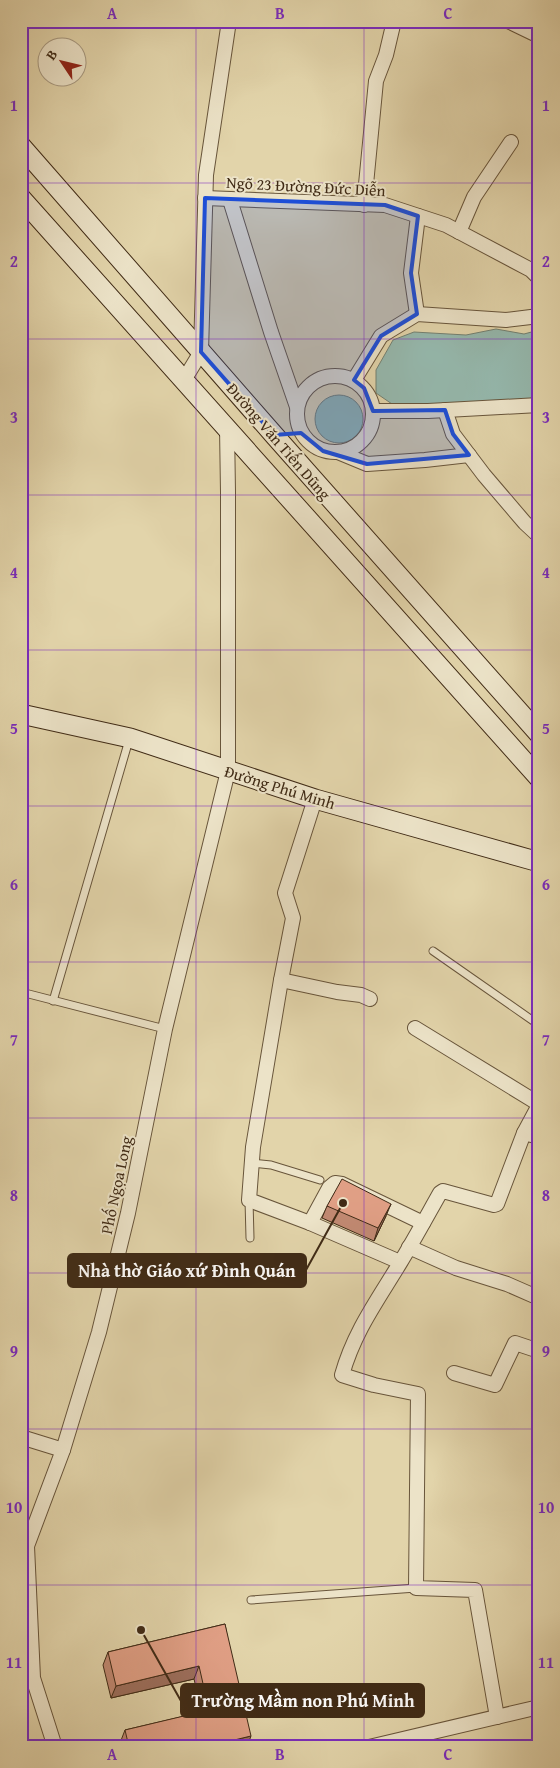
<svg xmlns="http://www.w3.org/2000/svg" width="560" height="1768" viewBox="0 0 560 1768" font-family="'Gentium Book Plus',serif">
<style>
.water{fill:#95b8ad;stroke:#738071}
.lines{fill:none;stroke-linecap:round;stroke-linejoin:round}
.lane-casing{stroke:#68553b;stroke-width:9}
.street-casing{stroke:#68553b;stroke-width:16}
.secondary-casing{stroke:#402b16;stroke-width:21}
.lane{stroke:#ece3c8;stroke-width:7}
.street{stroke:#ece3c8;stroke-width:14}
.secondary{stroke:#ece3c8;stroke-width:19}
.wall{fill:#c18972;stroke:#402b16}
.shaded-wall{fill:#9d6f5d;stroke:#402b16}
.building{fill:#e09f85;stroke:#402b16}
.marked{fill:#1d4ed8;fill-opacity:0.2;stroke:#1d4ed8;stroke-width:4;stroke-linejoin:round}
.grid{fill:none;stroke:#7b2cbf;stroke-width:1;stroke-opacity:0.55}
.labels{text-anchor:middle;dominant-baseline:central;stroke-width:4;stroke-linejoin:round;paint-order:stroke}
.street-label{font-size:16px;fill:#402b16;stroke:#ece3c8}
.leader{fill:none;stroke:#402b16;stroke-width:2}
.callout-dot{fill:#402b16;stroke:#ece3c8;stroke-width:2}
.callout{fill:#402b16;stroke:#402b16;stroke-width:2}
.callout-label{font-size:18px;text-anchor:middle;font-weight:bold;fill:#fff}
.neatline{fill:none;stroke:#7b2cbf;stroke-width:2}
.grid-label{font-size:16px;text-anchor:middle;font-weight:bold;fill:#7b2cbf}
</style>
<rect width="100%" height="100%" fill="#e2d4aa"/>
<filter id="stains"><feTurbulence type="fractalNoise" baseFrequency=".004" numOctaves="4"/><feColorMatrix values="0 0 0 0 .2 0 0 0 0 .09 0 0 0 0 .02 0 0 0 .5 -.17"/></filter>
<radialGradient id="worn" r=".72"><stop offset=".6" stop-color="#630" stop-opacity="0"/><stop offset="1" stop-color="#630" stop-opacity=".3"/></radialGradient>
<!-- water -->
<g class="water">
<path d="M496 329 524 334 539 330V398L474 405 392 404 376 393V370L393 340 414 332 466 335Z"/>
<circle cx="339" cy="419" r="24"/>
</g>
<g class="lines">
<defs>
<g id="lane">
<path d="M433 951 539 1025"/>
<path d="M21 992 165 1029"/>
<path d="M53 1001 129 740"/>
<path d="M251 1163 271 1165 320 1180"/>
<path d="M249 1200 250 1238"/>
<path d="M251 1600 416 1588"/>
</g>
<g id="street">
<path d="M508 21 539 36"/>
<path d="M205 198 385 205 446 225 531 270 539 278"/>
<path d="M230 200 271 332 297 407"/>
<path d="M364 205 376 81 386 55 394 21"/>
<path d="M459 232 474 197 511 142"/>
<path d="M417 314 411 273 418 216"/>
<circle cx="335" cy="414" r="38"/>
<path d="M184 380 201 352 206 175 229 21"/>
<path d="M354 380 381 336 417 314 506 320 539 316"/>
<path d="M445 410 453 434 484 475 525 523 539 536"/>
<path d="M373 411H428L539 405"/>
<path d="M338 452 367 464 425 460 469 455"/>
<path d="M315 799 285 893 293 918 281 980 253 1147 249 1200 310 1223 400 1262"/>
<path d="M281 980 337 992 361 995 370 999"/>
<path d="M415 1028 539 1104"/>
<path d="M524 1133 539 1137"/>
<path d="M310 1223 329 1188 335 1183 342 1184 423 1223"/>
<path d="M409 1247 456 1268 507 1284 539 1298"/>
<path d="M454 1373 495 1385 515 1343 539 1351"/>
<path d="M21 1437 63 1450"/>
<path d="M497 1717 475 1590 416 1588 418 1394 374 1385 342 1375C354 1332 377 1301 400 1263 414 1240 427 1216 440 1193L443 1191 494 1205 497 1204 524 1133 539 1105"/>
<path d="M55 1747 33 1678 27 1546 63 1450 99 1332 128 1213 165 1029 228 771V492L227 428"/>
<path d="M369 1747 539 1707"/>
</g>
<g id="secondary">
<path d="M21 146 274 435 539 734"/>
<path d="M21 198 539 778"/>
<path d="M21 714 130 738 315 799 539 862"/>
</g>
</defs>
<!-- lane casing -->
<use href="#lane" class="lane-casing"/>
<!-- street casing -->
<use href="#street" class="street-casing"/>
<!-- secondary casing -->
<use href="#secondary" class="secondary-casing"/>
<!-- lane -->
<use href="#lane" class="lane"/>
<!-- street -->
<use href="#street" class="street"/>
<!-- secondary -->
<use href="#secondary" class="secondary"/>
</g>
<!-- wall -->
<g class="wall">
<path d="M327 1206 386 1216 374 1241 322 1218Z"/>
<path d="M225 1624 247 1747H121L120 1743 125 1730 202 1712 194 1679 111 1698 103 1665 108 1652Z"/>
</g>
<!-- shaded-wall -->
<g class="shaded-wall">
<path d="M391 1204 386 1216 374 1241 378 1228Z"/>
<path d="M199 1666 194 1679 111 1698 116 1686Z"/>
<path d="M251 1736 247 1747H205Z"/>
</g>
<!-- building -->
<g class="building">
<path d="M342 1179 391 1204 378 1228 327 1206Z"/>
<path d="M225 1624 251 1736 205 1747H129L125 1730 209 1710 199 1666 116 1686 108 1652Z"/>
</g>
<!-- marked area -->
<path class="marked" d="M205 198 385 205 418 216 411 273 417 314 381 336 354 380 364 388 373 411 445 410 453 434 469 455 367 464 323 451 301 433 274 435 201 352Z"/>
<!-- grid -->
<path class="grid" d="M196 21V1747M364 21V1747M21 183H539M21 339H539M21 495H539M21 650H539M21 806H539M21 962H539M21 1118H539M21 1273H539M21 1429H539M21 1585H539"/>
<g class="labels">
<!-- street labels -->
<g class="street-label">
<text transform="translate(306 186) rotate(3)">Ngõ 23 Đường Đức Diễn</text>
<text transform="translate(279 441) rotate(49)">Đường Văn Tiến Dũng</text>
<text transform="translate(280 787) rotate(17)">Đường Phú Minh</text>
<text transform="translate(116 1185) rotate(-78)">Phố Ngọa Long</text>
</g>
</g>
<!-- callouts -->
<path class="leader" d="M343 1203L306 1270M141 1630L181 1701"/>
<g class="callout-dot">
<circle cx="343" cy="1203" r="5"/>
<circle cx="141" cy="1630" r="5"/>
</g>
<g class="callout">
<rect x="68" y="1254" width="238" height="33" rx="5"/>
<rect x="181" y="1684" width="243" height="33" rx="5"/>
</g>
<g class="callout-label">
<text x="187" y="1277">Nhà thờ Giáo xứ Đình Quán</text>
<text x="303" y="1707">Trường Mầm non Phú Minh</text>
</g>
<!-- margin -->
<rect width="560" height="1768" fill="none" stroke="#e2d4aa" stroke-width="55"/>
<!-- north arrow -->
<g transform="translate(62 62) rotate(305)"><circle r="24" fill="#ece3c8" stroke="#a79981"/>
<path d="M0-4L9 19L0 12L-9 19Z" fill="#8f2418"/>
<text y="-8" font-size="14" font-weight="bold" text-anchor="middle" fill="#402b16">B</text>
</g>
<rect x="28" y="28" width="504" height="1712" class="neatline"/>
<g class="grid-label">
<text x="112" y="19">A</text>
<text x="280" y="19">B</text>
<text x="448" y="19">C</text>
<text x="14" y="111">1</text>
<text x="546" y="111">1</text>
<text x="14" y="267">2</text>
<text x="546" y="267">2</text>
<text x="14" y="423">3</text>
<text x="546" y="423">3</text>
<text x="14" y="578">4</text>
<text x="546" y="578">4</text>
<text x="14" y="734">5</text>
<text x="546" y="734">5</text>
<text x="14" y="890">6</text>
<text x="546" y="890">6</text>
<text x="14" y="1045">7</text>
<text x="546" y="1045">7</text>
<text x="14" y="1201">8</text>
<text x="546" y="1201">8</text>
<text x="14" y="1357">9</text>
<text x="546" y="1357">9</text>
<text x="14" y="1513">10</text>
<text x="546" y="1513">10</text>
<text x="14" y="1668">11</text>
<text x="546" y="1668">11</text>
<text x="112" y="1760">A</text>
<text x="280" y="1760">B</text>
<text x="448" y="1760">C</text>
</g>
<rect width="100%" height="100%" filter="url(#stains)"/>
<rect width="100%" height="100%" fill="url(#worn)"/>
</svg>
